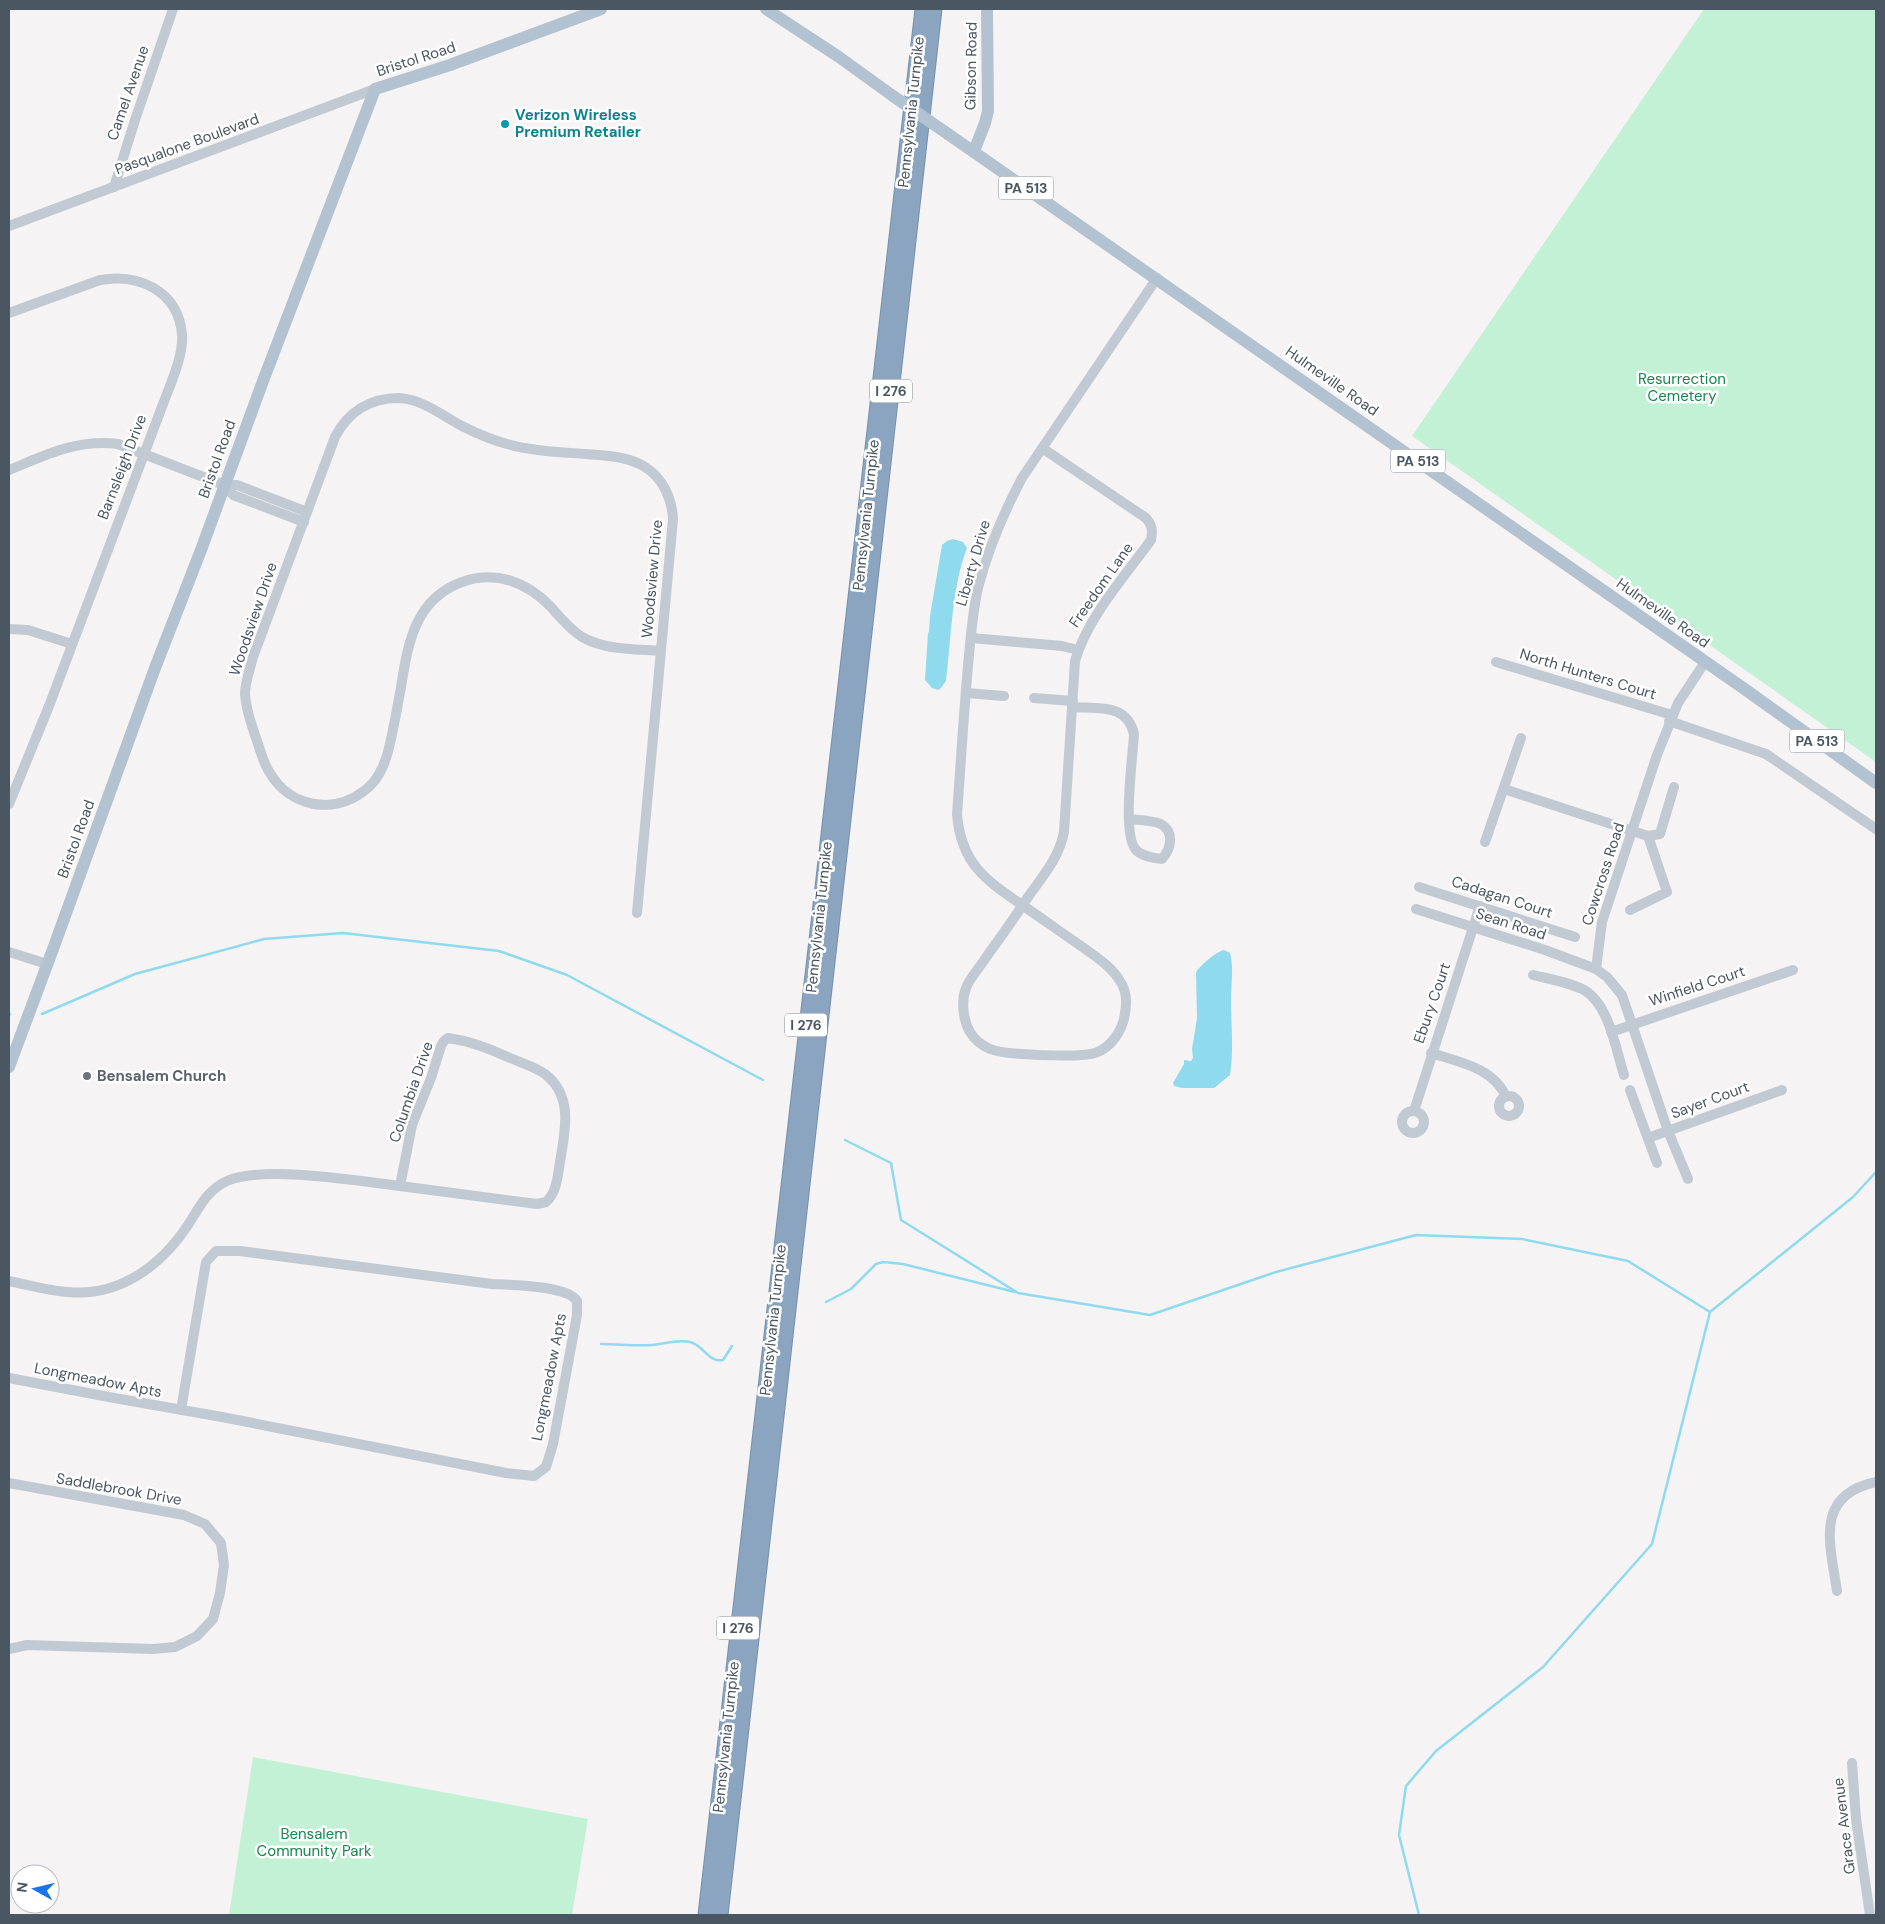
<svg xmlns="http://www.w3.org/2000/svg" width="1885" height="1924" viewBox="0 0 1885 1924" font-family="'DM Sans',sans-serif">
<style>
.green{fill:#c3f1d5}
.water{fill:#90daee}
.lines{fill:none;stroke-linecap:round;stroke-linejoin:round}
.stream{stroke:#90daee;stroke-width:2.5}
.highway-casing{stroke:#7690ad;stroke-width:17}
.minor{stroke:#c1cad2;stroke-width:10}
.major{stroke:#b3c2d1;stroke-width:12}
.highway{stroke:#8ba5c1;stroke-width:15}
.major-bridge{stroke:#b3c2d1;stroke-width:12}
.culture-dot{fill:#0f9aa8;stroke:#fff;stroke-width:2}
.worship-dot{fill:#6b7280;stroke:#fff;stroke-width:2}
.labels{text-anchor:middle;dominant-baseline:central;stroke-width:5;stroke-linejoin:round;paint-order:stroke}
.shield{fill:#fff;stroke:#808990;stroke-width:1}
.shield-label{font-size:14px;font-weight:bold;fill:#4a5661}
.street-label{font-size:15px;fill:#4a5661;stroke:#fff}
.culture-label{font-size:15px;font-weight:bold;fill:#0d838f;stroke:#fff;text-anchor:start}
.park-label{font-size:15px;fill:#17864f;stroke:#fff}
.worship-label{font-size:15px;font-weight:bold;fill:#5b616d;stroke:#fff;text-anchor:start}
</style>
<rect width="100%" height="100%" fill="#f5f3f3"/>
<!-- green -->
<g class="green">
<path d="M1704 9H1876V762L1412 436Z"/>
<path d="M253 1757 588 1819 572 1915H229Z"/>
</g>
<!-- water -->
<g class="water">
<path d="M953 539 963 542 967 548C952 585 951 641 946 681L941 688 938 690 932 688 925 680 928 633 929 632 930 616 942 545 947 541Z"/>
<path d="M1224 950 1230 953C1234 968 1231 984 1231 1000 1231 1025 1234 1050 1230 1075L1214 1088H1182L1174 1086 1173 1083 1184 1064V1060L1191 1061 1193 1058 1192 1049 1197 1018 1196 973C1198 967 1217 951 1224 950Z"/>
</g>
<g class="lines">
<!-- stream -->
<g class="stream">
<path d="M42 1014 135 974 264 939 343 933 499 951 567 975 763 1080"/>
<path d="M9 1015 10 1014"/>
<path d="M845 1140 891 1163 901 1220 1018 1293 1150 1315 1276 1272 1416 1235 1522 1239 1628 1261 1710 1312"/>
<path d="M826 1302 851 1289 876 1264 883 1262 903 1264 1015 1292"/>
<path d="M601 1344C618 1344 635 1346 652 1345 665 1344 678 1339 690 1342 703 1345 709 1363 723 1360L732 1346"/>
<path d="M1419 1915 1399 1835 1406 1786 1436 1751 1543 1667 1652 1544 1710 1312 1853 1197 1876 1172"/>
</g>
<defs>
<g id="highway">
<path d="M706 1915 923 9"/>
<path d="M720 1915 934 9"/>
</g>
</defs>
<!-- highway casing -->
<use href="#highway" class="highway-casing"/>
<!-- minor -->
<g class="minor">
<path d="M114 187 135 120 173 9"/>
<path d="M9 226 375 89"/>
<path d="M9 313 100 280C139 273 178 291 182 334 184 355 170 385 163 404L49 706 9 804"/>
<path d="M1042 448 1146 518C1152 525 1153 530 1151 540 1125 576 1087 618 1075 661L1064 832C1059 858 1043 876 1028 897 1015 917 1001 937 987 956 981 966 970 977 966 988 961 1001 963 1020 970 1032 974 1039 981 1045 990 1049 1004 1055 1079 1058 1095 1053 1111 1048 1123 1030 1125 1013 1127 1002 1127 991 1120 981 1111 966 1095 956 1081 946 1062 933 1044 920 1025 907 987 881 961 865 957 814 961 761 964 708 969 655 971 633 973 610 978 588 988 549 1003 514 1022 478L1157 278"/>
<path d="M9 470C46 455 77 439 118 444L224 485H237L307 512"/>
<path d="M224 485 233 495 304 522"/>
<path d="M9 629 28 630 72 644"/>
<path d="M971 638 1062 646 1078 650"/>
<path d="M1496 662 1672 715"/>
<path d="M966 693 1004 696"/>
<path d="M1034 698 1073 701"/>
<path d="M1072 707C1098 709 1127 703 1134 734 1133 756 1121 838 1137 851 1144 857 1154 858 1162 859 1171 849 1175 832 1161 824 1152 820 1138 820 1129 819"/>
<path d="M1669 721 1766 754 1876 829"/>
<path d="M1504 789 1648 836 1667 892 1630 910"/>
<path d="M1648 836 1660 834 1674 787"/>
<path d="M1485 842 1521 738"/>
<path d="M1419 887 1575 937"/>
<path d="M1416 909 1545 950 1596 969"/>
<path d="M637 913 673 519C672 499 663 478 645 467 628 456 606 456 586 454 560 452 532 451 507 444 492 440 478 434 464 427 444 417 423 399 399 398 370 398 348 412 335 437L253 657C250 669 245 682 245 694 246 709 251 724 256 738 260 749 263 763 270 773 290 807 333 815 364 791 381 779 387 758 391 739 395 721 398 704 401 687 408 643 415 599 462 582 496 570 527 582 551 607 560 617 571 631 584 638 606 650 636 649 661 651"/>
<path d="M9 952 47 964"/>
<path d="M1533 975C1549 979 1569 982 1584 990 1609 1004 1616 1050 1624 1075"/>
<path d="M1611 1032 1793 970"/>
<path d="M448 1038C470 1041 491 1049 510 1058 522 1063 535 1067 545 1074 572 1095 566 1127 561 1156 558 1171 558 1192 546 1202L537 1204 400 1186 412 1125 431 1078 441 1046 444 1041Z"/>
<path d="M1431 1053C1459 1062 1494 1068 1506 1097"/>
<path d="M1630 1090 1657 1163"/>
<circle cx="1509" cy="1106" r="10"/>
<path d="M1414 1111 1480 906"/>
<circle cx="1413" cy="1122" r="11"/>
<path d="M1648 1138 1782 1090"/>
<path d="M1688 1179 1668 1131 1622 995 1607 977 1596 969 1602 922 1657 755 1678 703 1705 662"/>
<path d="M9 1281C29 1285 48 1291 68 1292 119 1297 161 1266 188 1225 199 1208 207 1190 227 1181 264 1165 359 1181 400 1186"/>
<path d="M9 1378C80 1392 151 1405 222 1417L506 1473 534 1476 546 1467 553 1444 577 1315V1301C567 1285 511 1285 492 1284L240 1251H216L206 1262 181 1410"/>
<path d="M9 1483 184 1515 205 1524 221 1543 224 1565 220 1593 213 1619 197 1636 175 1647 153 1649 27 1645 9 1649"/>
<path d="M1837 1591C1830 1544 1814 1495 1876 1482"/>
<path d="M1852 1763 1856 1819 1870 1915"/>
</g>
<!-- major -->
<g class="major">
<path d="M766 9 839 57 893 96"/>
<path d="M948 134 1746 690 1876 783"/>
<path d="M974 151 985 123 988 111 987 9"/>
<path d="M9 1067 53 949 155 668 201 550 263 381 375 89 450 65 601 9"/>
</g>
<!-- highway -->
<use href="#highway" class="highway"/>
<!-- major-bridge -->
<path class="major-bridge" d="M893 96 948 134"/>
</g>
<!-- markers -->
<circle class="culture-dot" cx="505" cy="124" r="5"/>
<circle class="worship-dot" cx="87" cy="1076" r="5"/>
<g class="labels">
<!-- shield labels -->
<g class="shield">
<rect x="998.5" y="176.5" width="55" height="23" rx="4"/>
<rect x="870" y="379.5" width="42" height="23" rx="4"/>
<rect x="1390.5" y="449.5" width="55" height="23" rx="4"/>
<rect x="1789.5" y="729.5" width="55" height="23" rx="4"/>
<rect x="785" y="1013.5" width="42" height="23" rx="4"/>
<rect x="717" y="1616.5" width="42" height="23" rx="4"/>
</g>
<g class="shield-label">
<text x="1026" y="188">PA 513</text>
<text x="891" y="391">I 276</text>
<text x="1418" y="461">PA 513</text>
<text x="1817" y="741">PA 513</text>
<text x="806" y="1025">I 276</text>
<text x="738" y="1628">I 276</text>
</g>
<!-- street labels -->
<g class="street-label">
<text transform="translate(416 59) rotate(-18)">Bristol Road</text>
<text transform="translate(971 66) rotate(-89)">Gibson Road</text>
<text transform="translate(128 93) rotate(-71)">Camel Avenue</text>
<text transform="translate(911 112) rotate(-84)">Pennsylvania Turnpike</text>
<text transform="translate(187 144) rotate(-20)">Pasqualone Boulevard</text>
<text transform="translate(1332 381) rotate(35)">Hulmeville Road</text>
<text transform="translate(217 459) rotate(-70)">Bristol Road</text>
<text transform="translate(122 467) rotate(-69)">Barnsleigh Drive</text>
<text transform="translate(866 515) rotate(-84)">Pennsylvania Turnpike</text>
<text transform="translate(973 563) rotate(-74)">Liberty Drive</text>
<text transform="translate(652 579) rotate(-85)">Woodsview Drive</text>
<text transform="translate(1101 585) rotate(-55)">Freedom Lane</text>
<text transform="translate(1663 613) rotate(35)">Hulmeville Road</text>
<text transform="translate(253 619) rotate(-71)">Woodsview Drive</text>
<text transform="translate(1588 674) rotate(17)">North Hunters Court</text>
<text transform="translate(76 839) rotate(-70)">Bristol Road</text>
<text transform="translate(1603 874) rotate(-72)">Cowcross Road</text>
<text transform="translate(1502 897) rotate(18)">Cadagan Court</text>
<text transform="translate(819 917) rotate(-84)">Pennsylvania Turnpike</text>
<text transform="translate(1511 924) rotate(18)">Sean Road</text>
<text transform="translate(1697 986) rotate(-18)">Winfield Court</text>
<text transform="translate(1432 1003) rotate(-71)">Ebury Court</text>
<text transform="translate(411 1092) rotate(-71)">Columbia Drive</text>
<text transform="translate(1710 1100) rotate(-20)">Sayer Court</text>
<text transform="translate(773 1320) rotate(-84)">Pennsylvania Turnpike</text>
<text transform="translate(549 1377) rotate(-79)">Longmeadow Apts</text>
<text transform="translate(98 1380) rotate(11)">Longmeadow Apts</text>
<text transform="translate(119 1489) rotate(10)">Saddlebrook Drive</text>
<text transform="translate(726 1737) rotate(-84)">Pennsylvania Turnpike</text>
<text transform="translate(1844 1826) rotate(-97)">Grace Avenue</text>
</g>
<!-- culture labels -->
<g class="culture-label">
<text x="515" y="115">Verizon Wireless<tspan x="515" dy="17">Premium Retailer</tspan></text>
</g>
<!-- park labels -->
<g class="park-label">
<text x="1682" y="379">Resurrection<tspan x="1682" dy="17">Cemetery</tspan></text>
<text x="314" y="1834">Bensalem<tspan x="314" dy="17">Community Park</tspan></text>
</g>
<!-- worship labels -->
<g class="worship-label">
<text x="97" y="1076">Bensalem Church</text>
</g>
</g>
<!-- border -->
<rect width="1885" height="1924" fill="none" stroke="#4a5661" stroke-width="20"/>
<!-- north arrow -->
<g transform="translate(35 1889) rotate(278)"><circle r="24" fill="#ffffff" stroke="#b7bbc0"/>
<path d="M0-4L9 19L0 12L-9 19Z" fill="#1a73e8"/>
<text y="-8" font-size="14" font-weight="bold" text-anchor="middle" fill="#4a5661">N</text>
</g>
</svg>
